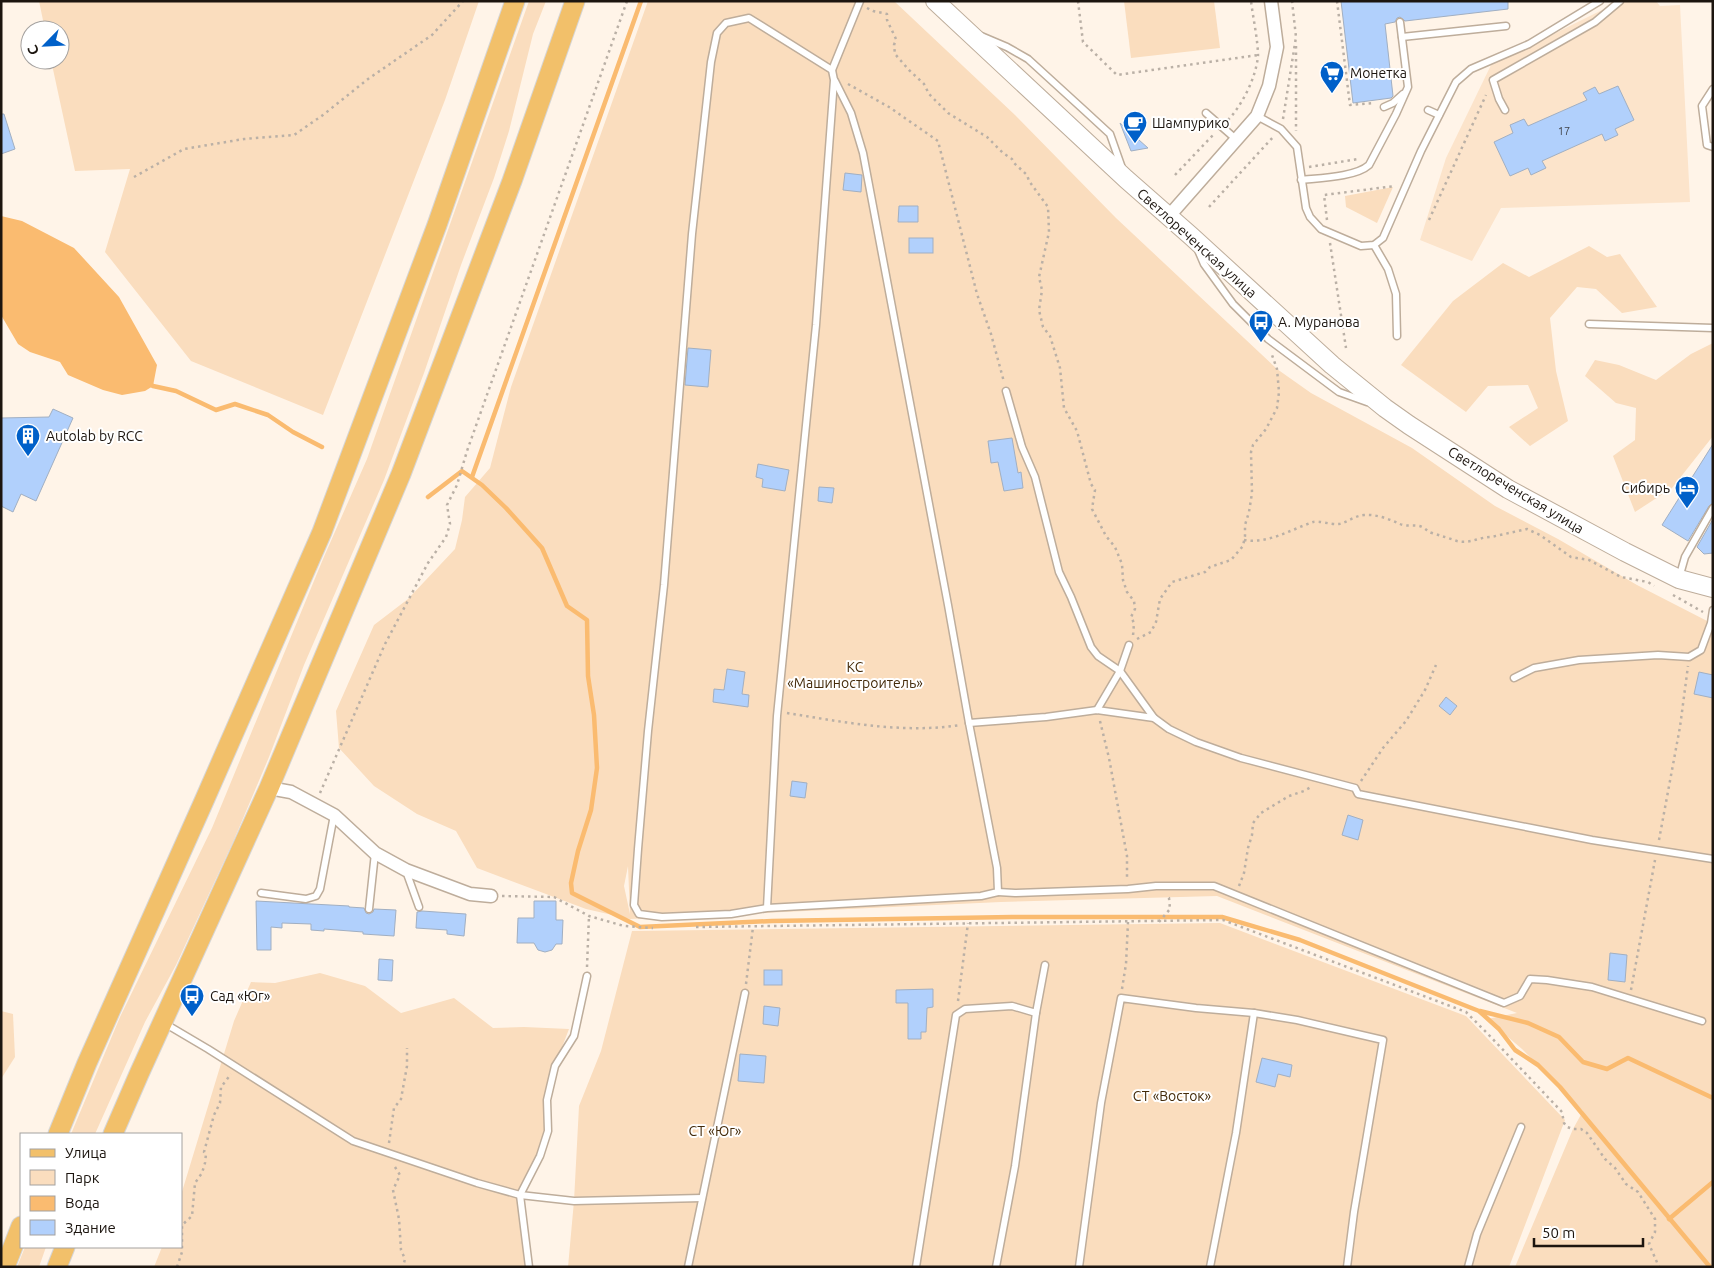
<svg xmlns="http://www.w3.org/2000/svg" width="1714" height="1268" viewBox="0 0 1714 1268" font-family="Ubuntu,sans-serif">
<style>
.built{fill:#fce4cb}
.green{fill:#faddbe;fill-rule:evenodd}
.water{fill:#fabb70}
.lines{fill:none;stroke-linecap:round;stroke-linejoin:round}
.stream{stroke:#fabb70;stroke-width:4.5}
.building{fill:#b1d0fc;stroke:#a1afc2}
.lane-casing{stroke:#bead9b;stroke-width:9}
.street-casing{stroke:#bead9b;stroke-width:15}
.secondary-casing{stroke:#bead9b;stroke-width:20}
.primary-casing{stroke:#d6d5d4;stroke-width:21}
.path{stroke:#bab0a6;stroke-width:2.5;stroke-dasharray:2.5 4;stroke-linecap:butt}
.lane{stroke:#fff;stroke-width:6}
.street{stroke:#fff;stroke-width:12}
.secondary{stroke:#fff;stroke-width:18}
.primary{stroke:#f2c06a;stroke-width:19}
.labels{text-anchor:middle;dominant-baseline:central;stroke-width:4;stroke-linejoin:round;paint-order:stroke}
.number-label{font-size:11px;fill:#41444a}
.poi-label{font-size:14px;fill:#1c150f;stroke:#fff;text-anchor:start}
.street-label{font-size:14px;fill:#1c150f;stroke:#fff}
.park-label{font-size:14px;fill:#442b0a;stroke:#fff}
</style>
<rect width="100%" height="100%" fill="#fff4e8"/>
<!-- built -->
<path class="built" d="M1624 1H1656L1660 6 1680 5 1690 202 1501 208 1472 261 1420 240 1446 158 1491 65 1600 11Z"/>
<!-- green -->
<g class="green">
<path d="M39 1H479L445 100 323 415 191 361 105 252 130 169 75 171 51 60H60V30H45Z"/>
<path d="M529 1H546L533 34 509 131 494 178 461 265 424 373 384 480 304 665 269 757 233 842 176 965 145 1022 95 1134H71L120 1017 212 828 323 559 367 459Z"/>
<path d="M648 1H894L1015 115 1116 218 1277 369 1311 393 1412 448 1495 506 1558 539 1637 585 1713 624V1267H1515L1573 1129 1583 1111 1522 1049 1487 1019 1517 1013 1217 896 1001 902 630 919 586 909 477 868 456 831 417 814 374 786 339 748 336 711 374 625 408 599 455 549 462 520 465 497 490 468 511 387ZM628 866 630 914 624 886Z"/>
<path d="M1124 1H1214L1220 48 1131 58Z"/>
<path d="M1393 187 1377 223 1346 207 1345 196Z"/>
<path d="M1589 246 1607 257 1620 254 1657 307 1622 313 1596 289 1577 287 1550 318 1556 371 1568 421 1530 446 1509 427 1538 408 1528 385 1488 386 1466 412 1401 365 1453 301 1503 263 1529 277Z"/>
<path d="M1713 343V436L1672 488 1635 512 1613 456 1635 440 1636 408 1616 403 1585 376 1595 360 1619 365 1656 380 1691 354Z"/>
<path d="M1220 923 1466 1016 1565 1120 1509 1267H568L574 1201 579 1106 601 1051 632 931Z"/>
<path d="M320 973 365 986 401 1013 454 998 493 1028 524 1027 569 1029 547 1086 548 1131 520 1195 529 1267H154L162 1247H181V1195L234 1021 251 982 275 983Z"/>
<path d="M1 1011 13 1014 15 1057 1 1079Z"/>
<path d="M25 1247H46L39 1267H17Z"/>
</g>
<!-- water -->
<path class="water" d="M1 216 22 221 74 248 119 297 157 365 153 386 145 391 122 395 103 390 68 375 60 362 30 352 18 344 1 315Z"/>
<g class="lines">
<!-- stream -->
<g class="stream">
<path d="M148 383 153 386 176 391 216 410 235 404 268 415 293 432 322 447"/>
<path d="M472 477 641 1"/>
<path d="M428 497 462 471 482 485 506 508 542 548 567 606 587 620 588 676 594 715 597 768 591 810 578 851 571 883 572 893 640 927 772 921 1012 917H1222L1300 940 1479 1011 1499 1029 1515 1050 1538 1065 1560 1087 1710 1267"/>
<path d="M1480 1011 1528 1023 1559 1037 1583 1062 1607 1069 1628 1058 1713 1098"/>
<path d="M1669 1219 1713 1182"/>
</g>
</g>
<!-- building -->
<g class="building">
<path d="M1341 1H1508V9L1405 21 1400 17 1397 18 1395 22 1385 24 1393 96 1391 98 1353 103Z"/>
<path d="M1618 86 1634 120 1615 129 1618 135 1605 141 1602 134 1542 161 1546 168 1531 175 1528 168 1510 176 1494 142 1513 133 1510 125 1524 119 1528 126 1587 100 1583 93 1595 87 1599 94Z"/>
<path d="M1 114H4L15 149 1 154Z"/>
<path d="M1120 123 1148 148 1131 151Z"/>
<path d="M845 173 862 175 861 192 843 190Z"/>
<path d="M899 206H918V222H898Z"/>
<rect x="909" y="238" width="24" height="15"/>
<path d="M688 348 711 350 708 387 685 385Z"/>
<path d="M53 409 73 418 36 501 21 494 13 512 1 506V418L49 417Z"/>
<path d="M1012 438 1018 473 1021 472 1023 488 1004 491 998 462 991 463 988 441Z"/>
<path d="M1713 444V503L1709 506 1688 541 1662 525Z"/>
<path d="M758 464 789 470 785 491 762 487 763 479 756 477Z"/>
<path d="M819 487 834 488 832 503 818 501Z"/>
<path d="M1713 519V553L1704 554 1697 547Z"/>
<path d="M727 669 745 672 742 694 749 695 748 707 713 702 714 689 724 690Z"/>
<path d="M1699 672 1713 675V698L1694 694Z"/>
<path d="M1446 697 1457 706 1450 715 1439 706Z"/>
<path d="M792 781 807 783 805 798 790 796Z"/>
<path d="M1348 815 1363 820 1358 840 1342 835Z"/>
<path d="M256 901 349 906V907L364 908 366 913 369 914 373 912 374 909 396 910 394 936 363 934V932L324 929V931L311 930V924L282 923V928L271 927V950H257Z"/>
<path d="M534 901H556V920H563L562 944H556L552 950 545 952 538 950 534 943H517L518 918H534Z"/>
<path d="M422 911 466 914 464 936 447 934V930L416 928 417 912Z"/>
<path d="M1610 953 1627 955 1625 982 1608 980Z"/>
<path d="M379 959 393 960 392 981 378 980Z"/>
<rect x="764" y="970" width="18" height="15"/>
<path d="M933 989V1007L927 1008 926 1032H921V1039H908V1003H896V990Z"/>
<path d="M764 1006 780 1008 778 1026 763 1024Z"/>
<path d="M740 1054 766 1056 764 1083 738 1081Z"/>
<path d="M1262 1058 1292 1065 1290 1077 1278 1074 1275 1087 1256 1082Z"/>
</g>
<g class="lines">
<defs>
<g id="lane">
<path d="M981 36 1007 47 1028 59 1085 111 1110 134 1122 168"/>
<path d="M1402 37 1506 26"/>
<path d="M832 70 860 1"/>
<path d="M835 81 851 113 863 153 948 605 969 723 1046 717 1097 710 1154 718 1169 729 1196 742 1241 758 1355 788 1358 794 1592 840 1713 859"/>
<path d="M1713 89 1702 106 1707 145 1713 147"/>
<path d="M1384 107 1393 103 1403 94"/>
<path d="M1428 110 1439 115"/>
<path d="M1505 110 1499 99 1493 80 1595 22 1620 1"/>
<path d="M1206 113 1237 140"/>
<path d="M1257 116 1281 129 1297 147 1306 208 1310 217 1321 229 1361 246 1374 245 1383 238 1421 151 1456 82 1471 69 1529 44 1600 1"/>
<path d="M1301 180C1319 178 1356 177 1369 165L1396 114 1408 87 1400 22"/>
<path d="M1374 245 1388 269 1396 294 1397 336"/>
<path d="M1198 250 1204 264 1233 304 1268 339 1339 392 1367 402"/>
<path d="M1589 324 1713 328"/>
<path d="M1006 391 1022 447 1035 477 1059 572 1071 597 1091 647 1098 656 1120 671 1154 718"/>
<path d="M1679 578 1685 557 1713 508"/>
<path d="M1514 678 1534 668 1579 660 1658 655 1689 657 1701 650 1711 623 1713 610"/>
<path d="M1097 710 1120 671 1129 645"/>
<path d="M406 871 419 907"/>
<path d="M998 892 1015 893 1128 889 1156 886H1214L1504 1003 1520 996 1530 979 1547 980 1592 987 1702 1021"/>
<path d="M261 893 306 899 316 896 320 889 334 815"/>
<path d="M767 908 777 716 816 325 834 80 832 70 749 18 726 23 717 33 711 62 692 234 664 585 648 731 638 849 634 905 639 914 662 917 731 914 767 908 981 896 998 892 997 868 969 723"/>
<path d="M369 909 375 853"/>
<path d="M164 1023 208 1049 353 1141 477 1183 520 1195 574 1201 702 1198"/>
<path d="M529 1267 520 1195 540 1156 548 1131 547 1100 555 1066 574 1036 587 976"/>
<path d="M688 1267 745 993"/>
<path d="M916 1267 956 1015 965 1009 1012 1006 1036 1013 1045 965"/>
<path d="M996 1267 1015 1166 1036 1013"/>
<path d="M1079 1267 1101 1103 1121 998 1196 1008 1254 1013 1297 1020 1383 1040 1354 1212 1347 1267"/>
<path d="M1210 1267 1236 1133 1254 1013"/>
<path d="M1468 1267 1477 1234 1521 1127"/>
</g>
<g id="street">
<path d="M1169 216 1257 116 1269 86 1277 47 1271 1"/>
<path d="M269 788 291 792 334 815 375 853 406 870 470 894 491 896"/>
</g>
<path id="secondary" d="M935 1 1126 179 1191 236 1332 365 1385 408 1409 425 1508 489 1625 552 1679 579 1713 588"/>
<g id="primary">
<path d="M58 1134 87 1063 204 801 322 532 437 225 515 1"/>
<path d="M113 1134 139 1074 269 788 401 474 512 181 575 1"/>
<path d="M5 1267 21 1226"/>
<path d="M57 1267 65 1247"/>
</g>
</defs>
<!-- lane casing -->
<use href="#lane" class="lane-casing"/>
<!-- street casing -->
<use href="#street" class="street-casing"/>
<!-- secondary casing -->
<use href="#secondary" class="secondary-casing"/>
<!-- primary casing -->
<use href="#primary" class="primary-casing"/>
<!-- path -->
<g class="path">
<path d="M1078 1 1083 42 1117 75 1258 55"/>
<path d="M1337 1 1350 105 1375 103"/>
<path d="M867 8 873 11 887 14V20L896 39 894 45 895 54 909 70 924 84 929 94 948 113 987 137 1003 153 1012 159 1014 163 1027 175 1029 181 1048 207 1049 232 1039 277 1042 290 1039 310 1043 327 1050 336 1060 368 1064 408 1077 431 1091 484 1095 490 1092 509 1106 536 1115 547 1122 564 1123 580 1127 592 1134 601 1135 609 1131 617 1134 623 1133 636"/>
<path d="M1296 46V131"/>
<path d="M848 84 889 107 938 141 977 294 991 334 1004 382"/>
<path d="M1283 119 1296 37 1292 1"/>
<path d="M1228 120C1243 104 1256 77 1258 56 1258 40 1253 18 1251 1"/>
<path d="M1309 167 1358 159"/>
<path d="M1175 175 1214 134"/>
<path d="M134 177 184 149 244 139 294 135 323 115 368 79 432 35 463 1"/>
<path d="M1209 207 1274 136"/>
<path d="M1327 220 1324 195 1395 186"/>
<path d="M1429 220 1486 95"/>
<path d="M1330 243 1346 348"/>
<path d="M1244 540C1268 544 1290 530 1313 522 1318 520 1331 525 1339 524 1348 522 1354 516 1364 515 1376 514 1389 519 1400 524 1406 527 1416 524 1422 527 1426 529 1428 532 1432 533 1441 536 1449 538 1457 541 1470 544 1479 537 1491 537L1527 529 1540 535 1571 557 1589 560 1621 577 1648 582 1654 586"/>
<path d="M1673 595 1703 612"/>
<path d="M1137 639 1151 632 1156 622 1160 599 1172 582 1205 572 1210 567 1231 560 1243 546 1245 536V525L1249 512 1252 493 1251 452 1253 445 1266 429 1277 408 1279 392 1277 369 1272 355"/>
<path d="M787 713C843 722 903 734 960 725"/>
<path d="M1100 721 1109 758 1127 856V880"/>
<path d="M1361 781 1383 748 1406 721 1425 690 1436 665"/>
<path d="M320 793 385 644 428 563 446 537 450 524 447 505 457 485 467 451 627 1"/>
<path d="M1659 840 1680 727 1688 666"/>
<path d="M1239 886 1244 873 1248 848 1252 835 1253 823 1261 813 1289 796 1304 791 1311 787"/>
<path d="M502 896 554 897 589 916 624 926 653 928"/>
<path d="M1159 922 1170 909 1169 898 1166 895"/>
<path d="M696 927 1223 920 1466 1012 1487 1033 1562 1112 1564 1123 1567 1127 1573 1129H1581L1587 1133 1605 1159 1615 1168 1626 1184 1638 1192 1655 1219V1232L1649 1244 1659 1267"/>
<path d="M587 967 589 916"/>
<path d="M746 984 753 927"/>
<path d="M1122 989 1126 964 1128 922"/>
<path d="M1631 990 1655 860"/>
<path d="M958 1001 968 923"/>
<path d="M389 1143 394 1108 401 1099 407 1066V1048"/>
<path d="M395 1167 400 1175 393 1190 399 1219 401 1250 405 1259 403 1267"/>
<path d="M177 1267 182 1252V1225L192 1216 195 1183 202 1173 205 1163 206 1154 204 1152 214 1115 220 1103 221 1087 231 1074"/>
</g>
<!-- lane -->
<use href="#lane" class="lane"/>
<!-- street -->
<use href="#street" class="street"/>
<!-- secondary -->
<use href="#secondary" class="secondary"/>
<!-- primary -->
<use href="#primary" class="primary"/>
</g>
<!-- icons -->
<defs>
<symbol id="supermarket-pin" viewBox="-11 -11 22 30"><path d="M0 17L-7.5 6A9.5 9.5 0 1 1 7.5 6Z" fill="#0060c9" stroke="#fff"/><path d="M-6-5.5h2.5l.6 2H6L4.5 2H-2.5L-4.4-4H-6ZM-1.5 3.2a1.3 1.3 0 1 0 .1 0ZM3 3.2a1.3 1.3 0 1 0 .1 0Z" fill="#fff"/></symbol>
<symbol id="cafe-pin" viewBox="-11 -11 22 30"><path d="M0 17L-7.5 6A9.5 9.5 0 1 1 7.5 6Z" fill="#0060c9" stroke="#fff"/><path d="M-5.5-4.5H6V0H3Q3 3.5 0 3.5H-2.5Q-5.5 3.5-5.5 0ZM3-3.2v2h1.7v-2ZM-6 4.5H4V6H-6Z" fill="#fff"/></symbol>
<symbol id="bus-pin" viewBox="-11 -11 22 30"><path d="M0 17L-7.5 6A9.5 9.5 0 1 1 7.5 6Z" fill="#0060c9" stroke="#fff"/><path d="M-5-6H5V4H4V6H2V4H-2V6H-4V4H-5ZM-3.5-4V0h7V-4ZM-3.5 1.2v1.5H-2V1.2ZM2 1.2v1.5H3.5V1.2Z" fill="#fff"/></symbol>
<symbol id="building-pin" viewBox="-11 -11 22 30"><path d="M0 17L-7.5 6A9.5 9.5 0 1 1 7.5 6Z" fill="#0060c9" stroke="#fff"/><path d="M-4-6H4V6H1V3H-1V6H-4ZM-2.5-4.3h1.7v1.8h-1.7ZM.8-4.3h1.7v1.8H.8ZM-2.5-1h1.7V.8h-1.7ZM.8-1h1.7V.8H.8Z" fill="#fff"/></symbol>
<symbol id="hotel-pin" viewBox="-11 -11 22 30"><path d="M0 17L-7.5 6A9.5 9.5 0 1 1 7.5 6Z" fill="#0060c9" stroke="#fff"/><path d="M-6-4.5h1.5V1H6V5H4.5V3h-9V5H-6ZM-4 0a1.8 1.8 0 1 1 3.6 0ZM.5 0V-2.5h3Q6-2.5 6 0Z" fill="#fff"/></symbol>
</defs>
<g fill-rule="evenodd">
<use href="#supermarket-pin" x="1318" y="59" width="28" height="38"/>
<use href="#cafe-pin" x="1121" y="109" width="28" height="38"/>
<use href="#bus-pin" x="1247" y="308" width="28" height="38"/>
<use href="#building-pin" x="14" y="422" width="28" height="38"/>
<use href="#hotel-pin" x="1673" y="474" width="28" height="38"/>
<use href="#bus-pin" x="178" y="982" width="28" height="38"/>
</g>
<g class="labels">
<!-- number labels -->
<g class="number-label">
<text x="1564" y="131">17</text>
</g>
<!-- poi labels -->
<g class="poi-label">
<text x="1350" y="73">Монетка</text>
<text x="1152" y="123">Шампурико</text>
<text x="1278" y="322">А. Муранова</text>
<text x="46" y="436">Autolab by RCC</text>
<text x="1670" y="488" text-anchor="end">Сибирь</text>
<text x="210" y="996">Сад «Юг»</text>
</g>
<!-- street labels -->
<g class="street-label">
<text transform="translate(1197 243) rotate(42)">Светлореченская улица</text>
<text transform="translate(1516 490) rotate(31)">Светлореченская улица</text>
</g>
<!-- park labels -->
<g class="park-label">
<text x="855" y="667">КС<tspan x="855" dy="16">«Машиностроитель»</tspan></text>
<text x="1172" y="1096">СТ «Восток»</text>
<text x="715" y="1131">СТ «Юг»</text>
</g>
</g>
<!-- border -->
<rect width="1714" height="1268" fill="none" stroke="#1c150f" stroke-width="5"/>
<!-- legend -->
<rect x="20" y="1133" width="162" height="115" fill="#ffffff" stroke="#a4a19f"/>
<rect x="30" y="1149" width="25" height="8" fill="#f2c06a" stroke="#a4a19f"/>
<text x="65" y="1158" font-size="15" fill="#1c150f">Улица</text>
<rect x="30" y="1170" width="25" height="15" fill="#faddbe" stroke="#a4a19f"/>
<text x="65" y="1183" font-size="15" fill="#1c150f">Парк</text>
<rect x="30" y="1196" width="25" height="15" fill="#fabb70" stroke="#a4a19f"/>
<text x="65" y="1208" font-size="15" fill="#1c150f">Вода</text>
<rect x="30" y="1220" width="25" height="15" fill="#b1d0fc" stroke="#a4a19f"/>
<text x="65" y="1233" font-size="15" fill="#1c150f">Здание</text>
<!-- north arrow -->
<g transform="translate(45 45) rotate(246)"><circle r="24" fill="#ffffff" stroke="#a4a19f"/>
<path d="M0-4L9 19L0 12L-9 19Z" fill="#0060c9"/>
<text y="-8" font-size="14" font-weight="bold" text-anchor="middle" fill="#1c150f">С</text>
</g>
<!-- scale -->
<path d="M1534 1238v8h109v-8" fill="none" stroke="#1c150f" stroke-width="2.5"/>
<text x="1542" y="1238" font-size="15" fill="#1c150f" stroke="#ffffff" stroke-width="4" paint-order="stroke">50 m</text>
</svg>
